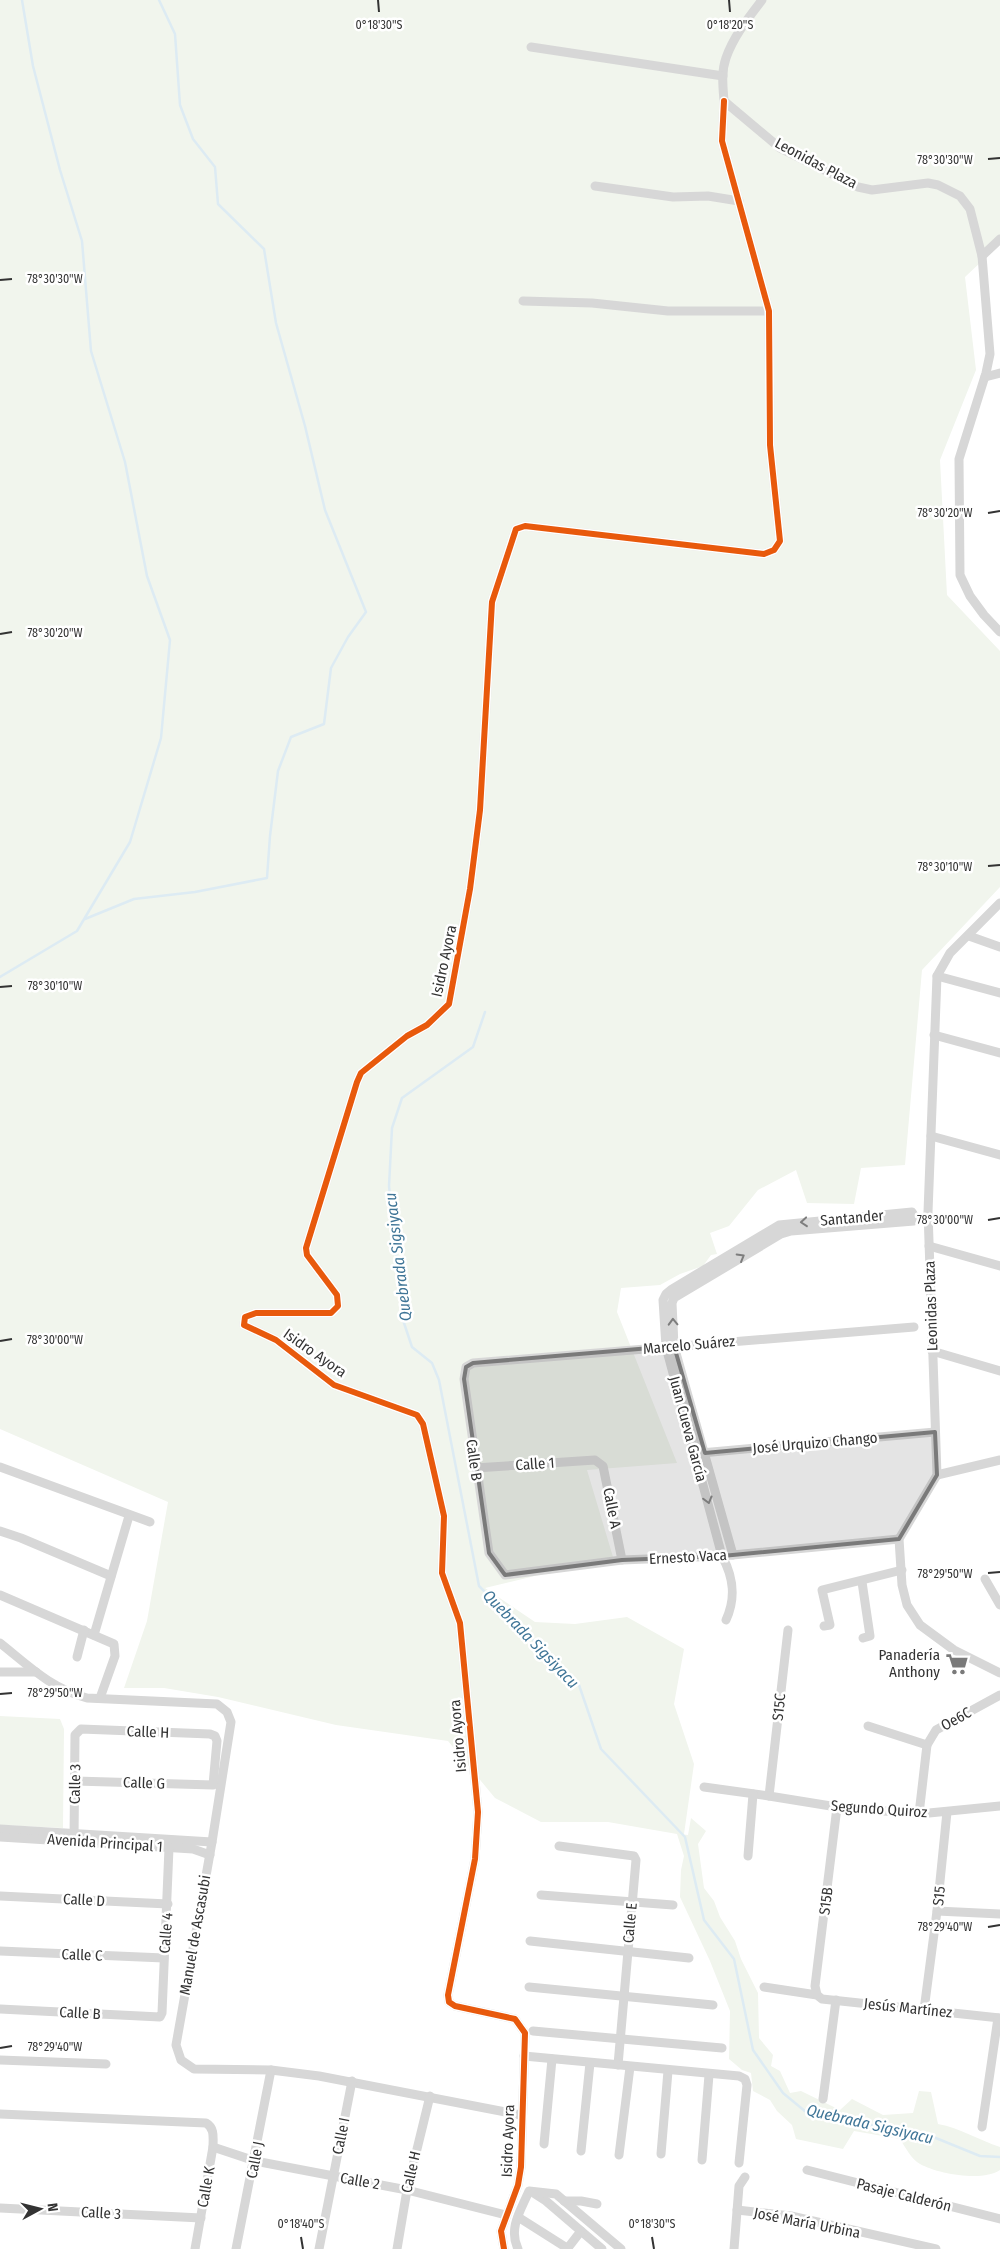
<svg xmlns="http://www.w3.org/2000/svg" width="1000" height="2249" viewBox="0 0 1000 2249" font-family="'Fira Sans Condensed',sans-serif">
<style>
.green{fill:#f1f5ed}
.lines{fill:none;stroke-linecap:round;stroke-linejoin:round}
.stream{stroke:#ddebf3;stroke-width:2.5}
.minor{stroke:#d7d7d7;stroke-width:9}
.cycleway-casing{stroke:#fff;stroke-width:9}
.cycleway{stroke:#e8590c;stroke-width:6}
.oneway{stroke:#7d7d7d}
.marked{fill:#7a7a7a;fill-opacity:0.2;stroke:#7a7a7a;stroke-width:4;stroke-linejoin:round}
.ticks{fill:none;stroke:#333;stroke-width:2}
.labels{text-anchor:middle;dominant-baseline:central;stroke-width:5;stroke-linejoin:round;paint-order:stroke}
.street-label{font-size:15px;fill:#333;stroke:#fff}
.poi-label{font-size:15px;fill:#333;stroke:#fff;text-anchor:end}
.water-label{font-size:16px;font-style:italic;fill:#3f7597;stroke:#fff}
.ticks-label{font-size:12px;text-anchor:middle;fill:#333;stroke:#fff;stroke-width:5;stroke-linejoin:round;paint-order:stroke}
</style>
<rect width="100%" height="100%" fill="#fff"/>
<!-- green -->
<g class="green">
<path d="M0 0H1000V244L965 277 976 370 940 460 947 595 1000 651V887L922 970 905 1165 861 1168 854 1204 807 1203 796 1170 758 1190 729 1226 710 1233 717 1254 711 1255 703 1266 680 1274 660 1285 621 1288 617 1312 677 1463 587 1470 613 1557 485 1588 535 1622 575 1624 627 1617 684 1649 674 1704 694 1764 684 1834H680L688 1835 691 1818 706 1831 698 1844 704 1888 714 1901 720 1917 735 1941 741 1959 758 1993 759 2038 773 2055 771 2066 780 2071 790 2093 801 2091 840 2110 852 2099 883 2115 913 2113 919 2091 931 2092 938 2124C960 2128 979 2140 1000 2147V2170C983 2182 938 2174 920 2164 912 2160 905 2147 900 2139L854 2131 843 2149 796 2139 792 2125 777 2111 770 2100 753 2091 751 2073 742 2070 729 2059 730 2011 710 1961 680 1897 681 1870 684 1856 677 1834 608 1822H541L495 1798 448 1741 336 1725 218 1697 164 1688H124L147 1621 168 1502 0 1429Z"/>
<path d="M0 1716 60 1719 64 1729 63 1828 0 1825Z"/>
</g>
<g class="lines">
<!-- stream -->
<g class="stream">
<path d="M85 919 134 899 195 892 267 878 270 836 278 771 291 737 324 724 331 668 348 637 366 612 325 510 305 426 276 323 264 249 218 204 215 167 193 139 180 105 175 34 159 0"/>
<path d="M0 977 77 931 130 842 161 738 170 640 147 576 125 462 91 351 82 241 60 170 33 66 22 0"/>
<path d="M485 1012 473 1047 402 1098 392 1128 389 1186 403 1320 412 1347 432 1363 439 1380 479 1586 579 1685 601 1749 685 1837 704 1920 734 1959 753 2050 783 2093 806 2112 895 2130 926 2134 980 2156 1000 2157"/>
</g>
<!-- minor -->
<g class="minor">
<path d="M762 0C749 17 733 37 726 58 721 72 723 87 724 101L780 148 858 187 872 190 928 183 938 185 960 196 970 209 982 256 990 354 986 373 959 459 960 575 970 596 984 615 1000 632"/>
<path d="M531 47 723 76"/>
<path d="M595 186 673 197 708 196 739 201"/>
<path d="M982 256 1000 239"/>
<path d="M523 301 592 303 668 311H769"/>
<path d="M985 377 1000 373"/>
<path d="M1000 903 950 953 937 976 928 1212 937 1475 899 1539 902 1585 907 1605 920 1625 954 1650 1000 1673"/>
<path d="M969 936 1000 947"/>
<path d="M937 976 1000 993"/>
<path d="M934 1035 1000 1053"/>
<path d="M931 1136 1000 1155"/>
<path d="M929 1246 1000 1266"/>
<path d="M932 1351 1000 1371"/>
<path d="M701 1453 935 1432"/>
<path d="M0 1467 150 1522"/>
<path d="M475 1468 595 1460 603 1466 622 1560"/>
<path d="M937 1475 1000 1460"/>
<path d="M0 1531 21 1538 111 1576"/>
<path d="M899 1539 722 1556 622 1560 505 1575 489 1553 464 1379 466 1367 473 1363 914 1327"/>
<path d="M985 1579 1000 1605"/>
<path d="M862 1582 870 1636 863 1638"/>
<path d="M0 1595 114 1644 115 1656 100 1698"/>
<path d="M726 1620C736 1598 734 1578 722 1556L666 1347 663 1300 666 1294 672 1289 779 1225 912 1212 915 1217 914 1221 791 1231 781 1234 674 1298 672 1303 674 1346 733 1555"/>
<path d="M824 1626 830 1625 822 1590 902 1570"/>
<path d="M788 1630 769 1796 837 1807 919 1814 1000 1806"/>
<path d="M94 1635 129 1516"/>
<path d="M0 1643C29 1666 50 1688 87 1698L217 1704 227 1712 231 1722 212 1842 176 2045 181 2060 194 2069 271 2070 319 2076 521 2115"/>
<path d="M77 1657 84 1630"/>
<path d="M0 1672H36"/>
<path d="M868 1726 927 1745"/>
<path d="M704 1787 769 1796"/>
<path d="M919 1814 927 1745 936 1730 1000 1695"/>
<path d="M0 1829 212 1842"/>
<path d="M0 1837 193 1849 210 1855"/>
<path d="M74 1841 75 1735 81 1729 210 1734 215 1736 217 1741 213 1785 75 1781"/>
<path d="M559 1846 634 1856 636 1860 618 2065"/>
<path d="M748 1856 753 1794"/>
<path d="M541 1895 673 1905"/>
<path d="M0 1896 168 1904"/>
<path d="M937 1911 1000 1914"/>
<path d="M530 1941 689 1958"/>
<path d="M0 1951 164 1958"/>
<path d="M529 1987 713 2005"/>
<path d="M764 1987 817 1995 822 1999 1000 2018"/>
<path d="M817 1995 815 1986 837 1807"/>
<path d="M0 2009 160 2017 162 2013 169 1848"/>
<path d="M924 2010 937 1911 947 1812"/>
<path d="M533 2031 722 2048"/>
<path d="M524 2056 739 2076 745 2079 747 2085 739 2163"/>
<path d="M0 2060 106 2064"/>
<path d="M823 2099 836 2000"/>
<path d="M0 2114 206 2123C215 2128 213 2138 213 2147L195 2249"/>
<path d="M982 2127 998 2018"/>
<path d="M544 2144 552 2059"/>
<path d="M213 2147 255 2161 407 2190 506 2215"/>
<path d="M581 2151 590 2063"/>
<path d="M661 2154 668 2071"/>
<path d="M619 2155 630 2067"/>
<path d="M702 2160 709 2075"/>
<path d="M807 2170 1000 2219"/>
<path d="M532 2192 546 2201 602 2249"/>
<path d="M564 2201H581L597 2204"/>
<path d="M0 2208 201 2218"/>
<path d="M737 2210 791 2216 936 2249"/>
<path d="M518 2217 567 2248"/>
<path d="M236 2249 271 2070"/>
<path d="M319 2249 352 2081"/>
<path d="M397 2249 407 2190 430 2096"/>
<path d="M504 2249 501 2231 518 2185 521 2167 525 2033 515 2019 455 2006 449 2002 448 1995 475 1859 478 1812 460 1623 442 1573 444 1516 423 1424 417 1415 334 1385 276 1340 244 1325 245 1317 256 1313H331L338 1306 337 1295 307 1255 306 1248 357 1082 361 1073 407 1036 427 1025 449 1004 470 889 480 810 492 602 516 529 525 526 764 554 774 550 780 541 770 445 769 311 722 141 724 101"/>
<path d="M518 2249C508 2228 521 2210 529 2191L556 2194 621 2249"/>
<path d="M567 2249 581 2231"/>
<path d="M734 2249 739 2186 745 2177"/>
</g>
<defs>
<path id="cycleway" d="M504 2249 501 2231 518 2185 521 2167 525 2033 515 2019 455 2006 449 2002 448 1995 475 1859 478 1812 460 1623 442 1573 444 1516 423 1424 417 1415 334 1385 276 1340 244 1325 245 1317 256 1313H331L338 1306 337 1295 307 1255 306 1248 357 1082 361 1073 407 1036 427 1025 449 1004 470 889 480 810 492 602 516 529 525 526 764 554 774 550 780 541 770 445 769 311 722 141 724 101"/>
</defs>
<!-- cycleway casing -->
<use href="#cycleway" class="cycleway-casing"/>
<!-- cycleway -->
<use href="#cycleway" class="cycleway"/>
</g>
<!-- one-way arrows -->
<defs><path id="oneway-chevron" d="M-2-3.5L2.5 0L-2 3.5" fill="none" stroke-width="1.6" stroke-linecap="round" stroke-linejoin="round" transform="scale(1.25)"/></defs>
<g class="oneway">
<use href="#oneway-chevron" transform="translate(804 1222) rotate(175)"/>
<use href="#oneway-chevron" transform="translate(741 1257) rotate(-30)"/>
<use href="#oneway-chevron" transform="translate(673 1322) rotate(-92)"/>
<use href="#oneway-chevron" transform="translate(708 1500) rotate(75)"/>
</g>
<!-- marked area -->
<path class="marked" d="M674 1346 705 1453 935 1432 937 1475 899 1539 722 1556 622 1560 505 1575 489 1553 464 1379 466 1367 473 1363Z"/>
<!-- ticks -->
<path class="ticks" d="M378 0 379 12M729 0 730 12M988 159 1000 158M0 280 12 279M988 513 1000 511M0 634 12 632M988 866 1000 865M0 987 12 986M988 1220 1000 1218M0 1341 12 1339M988 1573 1000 1572M0 1694 12 1693M988 1927 1000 1925M0 2048 12 2046M301 2237 303 2249M652 2237 654 2249"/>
<!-- icons -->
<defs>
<symbol id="supermarket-bare" viewBox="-9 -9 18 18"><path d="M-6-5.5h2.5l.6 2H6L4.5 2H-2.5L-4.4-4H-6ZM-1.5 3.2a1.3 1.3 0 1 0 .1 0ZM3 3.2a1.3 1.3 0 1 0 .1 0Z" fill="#7a7a7a" stroke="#fff" stroke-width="2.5" paint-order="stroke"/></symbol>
</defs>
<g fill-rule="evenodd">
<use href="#supermarket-bare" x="941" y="1648" width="32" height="32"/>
</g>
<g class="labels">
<!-- street labels -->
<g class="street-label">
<text transform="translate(816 163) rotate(28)">Leonidas Plaza</text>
<text transform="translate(444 961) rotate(-78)">Isidro Ayora</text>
<text transform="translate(852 1218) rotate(-5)">Santander</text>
<text transform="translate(931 1306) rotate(-92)">Leonidas Plaza</text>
<text transform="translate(689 1345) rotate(-5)">Marcelo Suárez</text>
<text transform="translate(315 1353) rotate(35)">Isidro Ayora</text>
<text transform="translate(688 1429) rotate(75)">Juan Cueva García</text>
<text transform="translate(815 1443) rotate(-5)">José Urquizo Chango</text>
<text transform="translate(474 1460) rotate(82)">Calle B</text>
<text transform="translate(535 1464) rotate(-4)">Calle 1</text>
<text transform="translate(612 1508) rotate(79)">Calle A</text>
<text transform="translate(688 1557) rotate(-3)">Ernesto Vaca</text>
<text transform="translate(779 1707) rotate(-84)">S15C</text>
<text transform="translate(956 1719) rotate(-29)">Oe6C</text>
<text transform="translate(148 1732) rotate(2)">Calle H</text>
<text transform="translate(458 1736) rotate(-95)">Isidro Ayora</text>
<text transform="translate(144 1783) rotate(2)">Calle G</text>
<text transform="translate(75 1784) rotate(-89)">Calle 3</text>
<text transform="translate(879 1809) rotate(4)">Segundo Quiroz</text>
<text transform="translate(105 1843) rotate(4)">Avenida Principal 1</text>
<text transform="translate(939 1896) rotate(-84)">S15</text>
<text transform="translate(84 1900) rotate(3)">Calle D</text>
<text transform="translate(826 1901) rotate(-83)">S15B</text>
<text transform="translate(630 1923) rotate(-85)">Calle E</text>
<text transform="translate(166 1933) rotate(-86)">Calle 4</text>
<text transform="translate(195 1935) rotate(-80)">Manuel de Ascasubi</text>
<text transform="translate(82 1955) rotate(2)">Calle C</text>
<text transform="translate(908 2008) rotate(6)">Jesús Martínez</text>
<text transform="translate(80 2013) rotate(3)">Calle B</text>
<text transform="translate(341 2136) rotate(-79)">Calle I</text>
<text transform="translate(508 2141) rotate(-88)">Isidro Ayora</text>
<text transform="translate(255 2160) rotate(-79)">Calle J</text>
<text transform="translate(411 2172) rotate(-77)">Calle H</text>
<text transform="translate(360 2181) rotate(10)">Calle 2</text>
<text transform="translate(206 2187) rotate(-80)">Calle K</text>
<text transform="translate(904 2195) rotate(14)">Pasaje Calderón</text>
<text transform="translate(101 2213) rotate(3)">Calle 3</text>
<text transform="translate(807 2223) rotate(11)">José María Urbina</text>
</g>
<!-- poi labels -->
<g class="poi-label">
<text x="940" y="1655">Panadería<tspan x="940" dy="17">Anthony</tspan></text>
</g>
<!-- water labels -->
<g class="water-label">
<text transform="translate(398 1257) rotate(-97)">Quebrada Sigsiyacu</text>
<text transform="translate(531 1639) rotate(46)">Quebrada Sigsiyacu</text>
<text transform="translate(870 2124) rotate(13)">Quebrada Sigsiyacu</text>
</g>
</g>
<g class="ticks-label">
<text x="379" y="29">0°18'30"S</text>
<text x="730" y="29">0°18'20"S</text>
<text x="945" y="164">78°30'30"W</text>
<text x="55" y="283">78°30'30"W</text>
<text x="945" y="517">78°30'20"W</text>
<text x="55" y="637">78°30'20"W</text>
<text x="945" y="871">78°30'10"W</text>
<text x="55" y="990">78°30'10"W</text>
<text x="945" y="1224">78°30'00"W</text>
<text x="55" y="1344">78°30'00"W</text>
<text x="945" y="1578">78°29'50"W</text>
<text x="55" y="1697">78°29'50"W</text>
<text x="945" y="1931">78°29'40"W</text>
<text x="55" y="2051">78°29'40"W</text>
<text x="301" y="2228">0°18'40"S</text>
<text x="652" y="2228">0°18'30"S</text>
</g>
<!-- north arrow -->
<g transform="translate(40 2209) rotate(83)" stroke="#ffffff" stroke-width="4" paint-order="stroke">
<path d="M0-4L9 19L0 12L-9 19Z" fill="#333333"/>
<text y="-8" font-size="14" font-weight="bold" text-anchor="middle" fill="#333333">N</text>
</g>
</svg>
